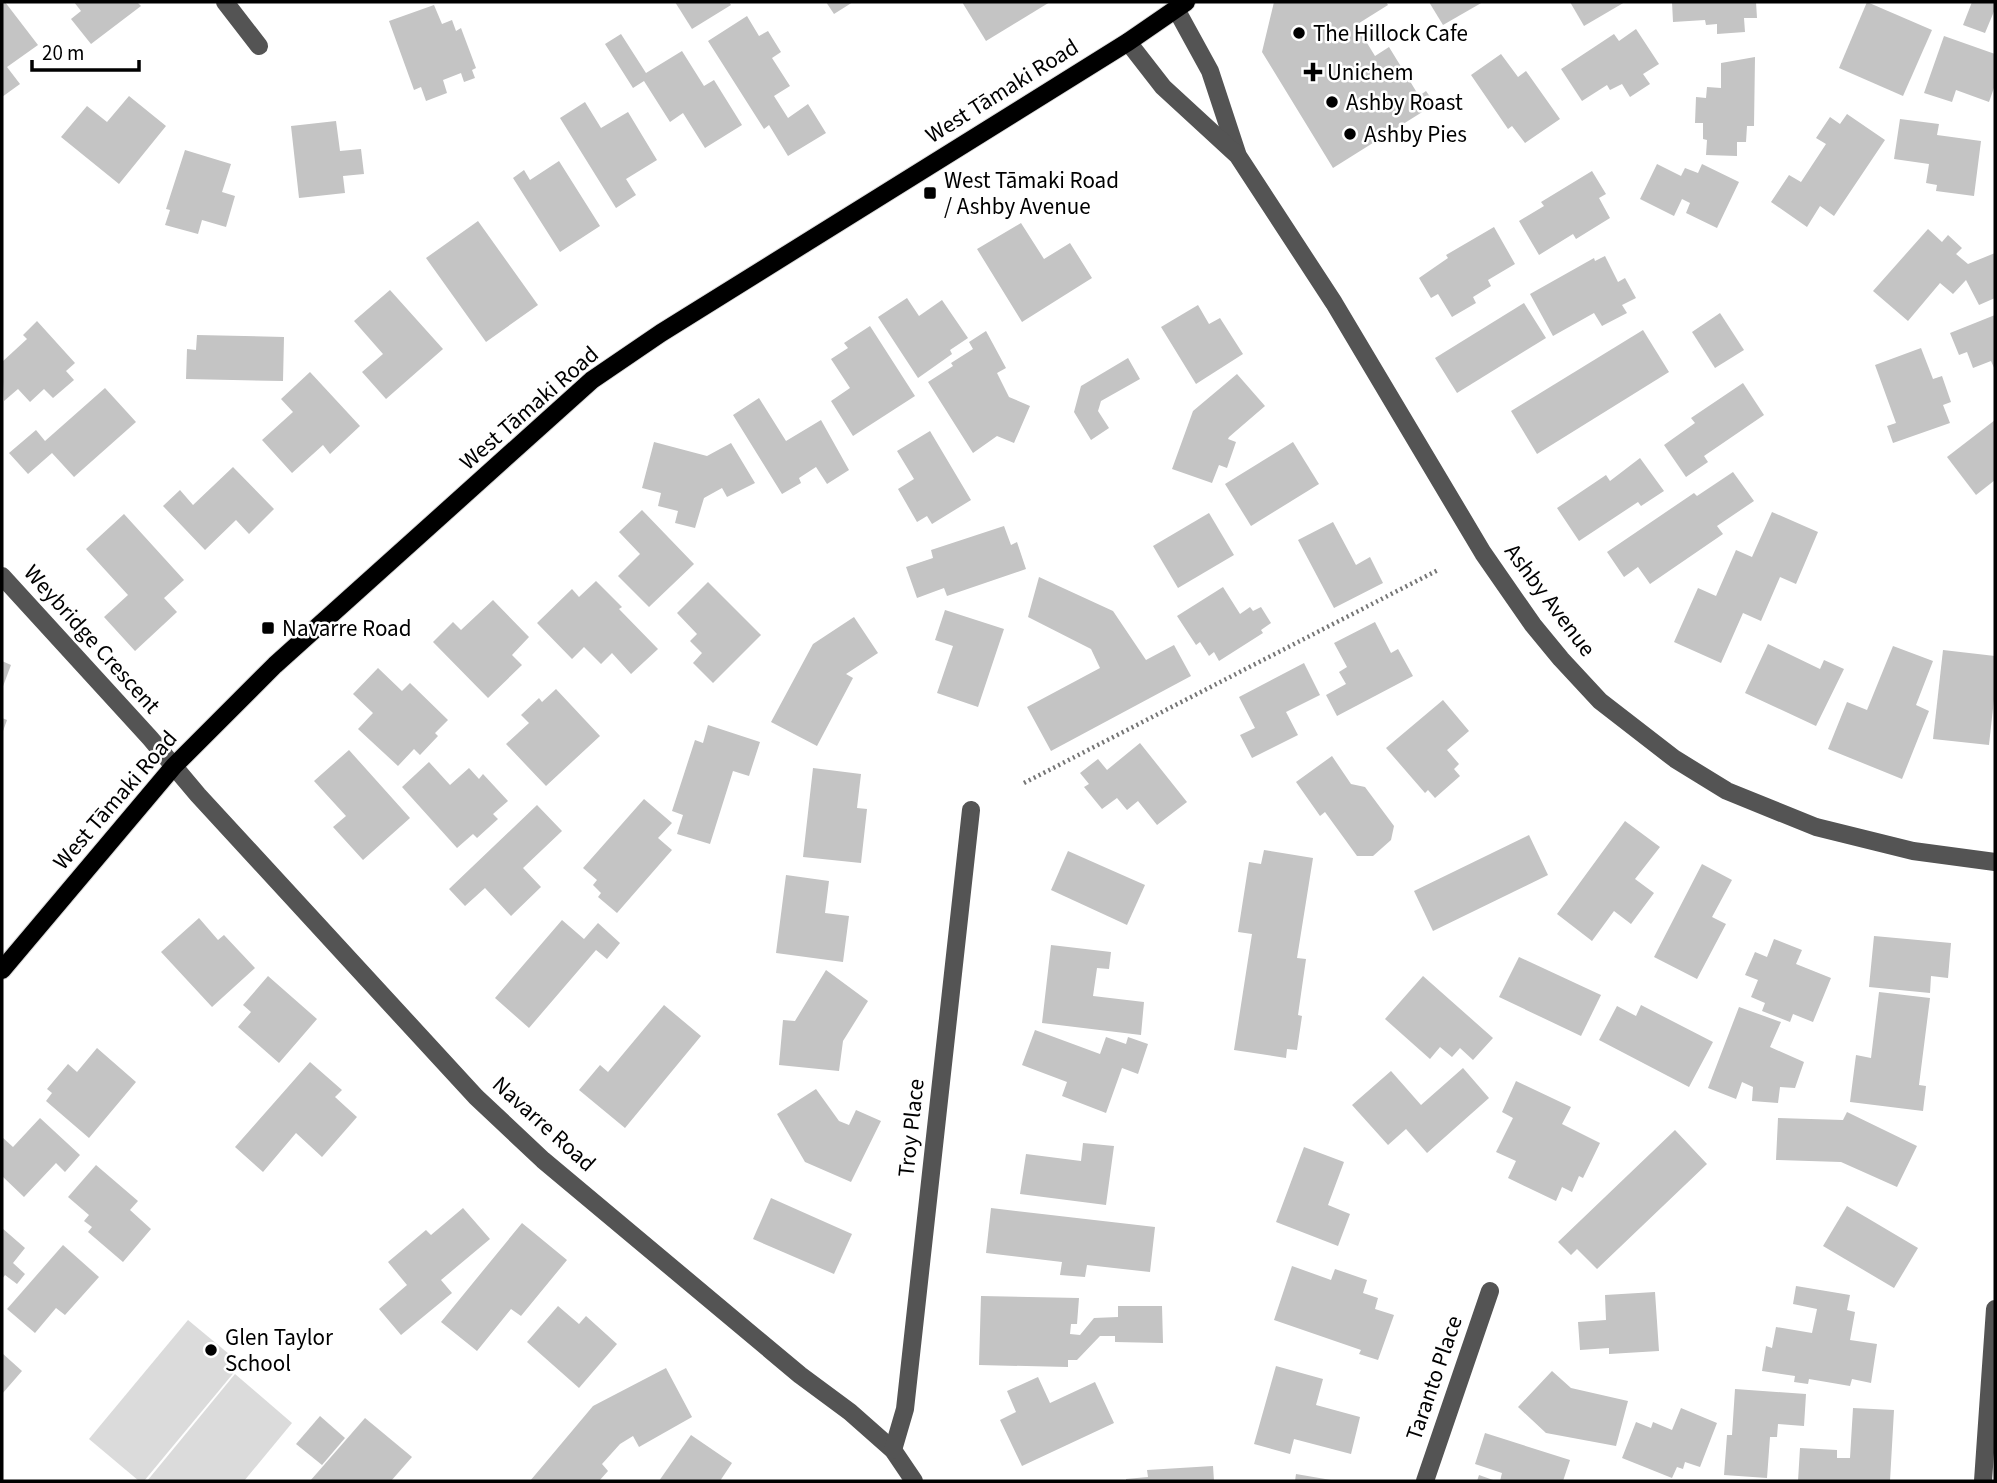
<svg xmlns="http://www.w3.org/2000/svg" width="1997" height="1483" viewBox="0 0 1997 1483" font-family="'Source Sans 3',sans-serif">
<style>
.green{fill:#dbdbdb}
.building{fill:#c4c4c4}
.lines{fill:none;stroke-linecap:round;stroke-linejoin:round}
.major-casing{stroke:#dbdbdb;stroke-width:20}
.path{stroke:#767676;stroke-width:4.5;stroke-dasharray:2 3.5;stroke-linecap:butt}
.minor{stroke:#545454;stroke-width:18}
.major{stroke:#000;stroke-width:18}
.poi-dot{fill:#000;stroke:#fff;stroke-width:2.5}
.labels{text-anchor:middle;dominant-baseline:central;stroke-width:5;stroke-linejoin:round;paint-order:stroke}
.poi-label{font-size:23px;fill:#000;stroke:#fff;text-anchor:start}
.street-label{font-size:23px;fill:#000;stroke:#fff}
</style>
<rect width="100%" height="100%" fill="#fff"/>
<!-- green -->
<g class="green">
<path d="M188 1320 241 1364 144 1481H139L89 1439Z"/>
<path d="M235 1374 292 1423 244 1481H147Z"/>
</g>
<!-- building -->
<g class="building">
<path d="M2 2H5L38 45 7 67 20 84 2 97Z"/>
<path d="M74 2H137L141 6 91 44 71 19 81 11Z"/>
<path d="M675 2H729L731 5 692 29Z"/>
<path d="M826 2H853L834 14Z"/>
<path d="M962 2H1050L986 41Z"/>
<path d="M1274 2H1386L1388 5 1356 25 1375 56 1389 47 1419 96 1426 91 1435 104 1333 168 1262 52Z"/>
<path d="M1429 2H1483L1443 25Z"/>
<path d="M1570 2H1625L1584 26Z"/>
<path d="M1672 2H1756L1757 18H1744L1745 32 1717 34V24L1706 25 1705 20 1673 22Z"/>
<path d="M1867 2 1932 30 1903 96 1839 68Z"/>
<path d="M1972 2H1995V9L1985 33 1963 25Z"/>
<path d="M434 5 442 24 452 20 456 31 461 28 476 68 472 70 475 78 464 82 461 73 443 80 447 93 426 101 421 87 414 90 389 21Z"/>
<path d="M747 16 759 36 768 31 781 52 772 58 790 86 774 96 788 118 808 104 826 133 788 156 769 125 764 129 708 41Z"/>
<path d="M1636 29 1659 64 1643 74 1650 84 1630 97 1622 84 1610 90 1607 85 1582 101 1561 69 1614 34 1619 41Z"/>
<path d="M621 34 646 73 682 51 704 86 714 80 742 125 705 148 683 113 670 122 644 81 633 88 605 44Z"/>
<path d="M1944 36 1995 54V85L1989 102 1956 90 1952 102 1924 93Z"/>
<path d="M1501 54 1518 77 1526 71 1560 119 1525 143 1512 126 1508 129 1471 75Z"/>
<path d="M1755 57 1754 126H1747L1746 142H1737V156L1706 155 1707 140 1703 139V123H1695L1696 97 1706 98 1707 87 1721 88V63Z"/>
<path d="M129 96 166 126 119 184 61 137 87 106 107 122Z"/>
<path d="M585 102 601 128 628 112 657 160 626 179 636 195 616 208 560 118Z"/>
<path d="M1847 114 1885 140 1834 216 1820 206 1807 227 1771 202 1789 175 1801 182 1826 144 1816 138 1830 117 1840 124Z"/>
<path d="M1900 119 1939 124 1937 135 1981 141 1974 196 1936 191 1937 185 1926 183 1929 164 1894 159Z"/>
<path d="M336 121 340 151 361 149 364 174 343 176 345 193 299 198 291 126Z"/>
<path d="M185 150 231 164 222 192 235 196 226 227 202 220 198 234 165 225 170 210 166 209Z"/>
<path d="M559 161 600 226 560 252 513 178 524 170 530 180Z"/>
<path d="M1657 164 1681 176 1685 168 1698 173 1702 164 1739 182 1717 228 1686 213 1690 203 1682 199 1674 216 1640 199Z"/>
<path d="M1592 171 1606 194 1599 198 1610 218 1576 239 1573 234 1539 255 1519 221 1544 206 1541 202Z"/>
<path d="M478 221 538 305 486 342 426 258Z"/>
<path d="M1021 223 1044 259 1070 243 1092 278 1022 322 977 249Z"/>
<path d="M1494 227 1515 264 1488 280 1491 286 1473 297 1476 303 1452 317 1438 294 1431 298 1419 278 1448 258 1446 255Z"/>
<path d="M1928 229 1942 242 1948 235 1962 248 1956 254 1968 264 1995 253V298L1979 305 1966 280 1953 294 1940 283 1908 321 1873 291Z"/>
<path d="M1605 256 1618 282 1625 278 1636 298 1622 305 1627 313 1602 326 1594 313 1553 336 1530 294 1594 258 1595 261Z"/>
<path d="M390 290 443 349 386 399 362 372 383 354 354 321Z"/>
<path d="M907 298 919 316 942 300 968 338 950 350 952 354 918 378 878 317Z"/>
<path d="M1524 303 1546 338 1457 393 1435 358Z"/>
<path d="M1198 305 1209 324 1220 318 1243 354 1196 384 1161 327Z"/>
<path d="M1720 313 1744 350 1715 368 1692 332Z"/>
<path d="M1995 315V370L1991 361 1973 368 1967 352 1959 355 1950 333Z"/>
<path d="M37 321 75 363 66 371 74 380 53 398 44 389 30 402 18 389 4 401 2 362 27 339 23 335Z"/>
<path d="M870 326 915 396 853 436 831 401 850 388 831 359 848 348 844 343Z"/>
<path d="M1643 330 1669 372 1537 454 1511 411Z"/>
<path d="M986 331 1006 368 997 373 1009 397 1030 406 1014 443 997 436 973 453 928 382 953 366 951 363 973 349 969 342Z"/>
<path d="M197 335 284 337 283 381 186 379 187 349 196 350Z"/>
<path d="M1921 348 1933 379 1942 376 1951 402 1943 405 1950 423 1893 443 1887 426 1896 423 1875 365Z"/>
<path d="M1128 358 1140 379 1101 401 1098 411 1109 428 1091 440 1074 412 1081 386Z"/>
<path d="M310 372 360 426 330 454 323 445 292 473 262 440 293 412 281 399Z"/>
<path d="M1237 374 1265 406 1229 437 1228 439 1236 442 1227 468 1219 465 1212 483 1172 469 1193 411Z"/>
<path d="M1743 383 1764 415 1704 456 1708 462 1686 477 1664 445 1695 423 1691 418Z"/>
<path d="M105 388 136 422 74 477 52 453 28 474 9 453 36 430 45 441Z"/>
<path d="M759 398 786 441 821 420 849 470 827 484 816 467 799 478 801 483 782 494 733 415Z"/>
<path d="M1995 420V480L1976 495 1947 457Z"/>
<path d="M930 431 971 500 932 524 927 516 917 522 898 489 914 479 897 451Z"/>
<path d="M654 442 707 456 731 443 755 483 727 497 722 488 704 498 695 528 675 523 678 511 658 506 661 493 642 488Z"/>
<path d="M1293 442 1319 484 1251 526 1225 484Z"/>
<path d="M1640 458 1664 491 1641 506 1638 502 1579 541 1557 508 1606 475 1610 481Z"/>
<path d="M233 467 274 509 249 534 236 520 205 550 163 506 180 490 193 505Z"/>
<path d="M1733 472 1754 501 1717 526 1723 534 1650 584 1638 567 1624 577 1607 552 1694 493 1697 496Z"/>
<path d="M642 510 694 564 649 607 618 576 640 554 619 532Z"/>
<path d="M1772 512 1818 532 1796 584 1780 577 1761 621 1743 613 1721 663 1674 642 1698 588 1716 596 1736 550 1752 557Z"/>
<path d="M1209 513 1234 555 1178 588 1153 546Z"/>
<path d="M124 514 184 580 164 598 177 612 135 651 104 617 128 595 86 549Z"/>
<path d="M1333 522 1356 565 1370 557 1383 583 1334 608 1298 540Z"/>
<path d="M1004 526 1011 545 1017 542 1026 569 947 596 944 588 917 598 906 567 933 558 931 550Z"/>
<path d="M1039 577 1113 611 1146 660 1174 645 1191 676 1051 751 1027 707 1100 668 1091 649 1028 617Z"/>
<path d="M596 581 622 607 619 609 658 649 631 674 612 653 601 664 584 647 572 659 537 623 572 589 579 597Z"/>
<path d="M708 582 761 635 713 683 693 663 702 653 690 641 697 634 677 613Z"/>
<path d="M1223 587 1240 614 1250 607 1253 611 1261 607 1271 623 1261 630 1263 633 1219 661 1214 652 1209 656 1200 642 1196 645 1177 616Z"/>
<path d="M493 600 529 637 512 655 522 665 488 698 433 642 453 622 461 630Z"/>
<path d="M945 610 1004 629 978 707 937 693 953 646 935 640Z"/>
<path d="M854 617 878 653 846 674 853 678 817 746 771 722 813 644Z"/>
<path d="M1375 622 1391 653 1398 649 1413 676 1337 716 1326 695 1346 684 1339 672 1347 667 1334 643Z"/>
<path d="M1768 644 1820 669 1824 660 1844 669 1816 726 1745 693Z"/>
<path d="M1893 646 1933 661 1916 705 1929 711 1902 779 1828 749 1847 702 1867 710Z"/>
<path d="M1943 650 1995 656V690L1989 745 1933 739Z"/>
<path d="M2 661 11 665 2 689Z"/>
<path d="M1304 663 1320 695 1286 712 1298 735 1252 758 1240 735 1255 728 1239 697Z"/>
<path d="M378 668 402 691 410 683 448 720 435 733 438 736 420 755 414 749 398 766 358 729 373 713 353 694Z"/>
<path d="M556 689 600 736 546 786 506 744 529 723 521 715 539 698 542 702Z"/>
<path d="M1443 700 1469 731 1447 750 1459 764 1454 769 1460 776 1435 798 1428 790 1425 793 1386 748Z"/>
<path d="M2 718 7 720 2 734Z"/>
<path d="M708 725 760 742 749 776 733 771 710 844 677 834 683 815 672 811 695 740 703 743Z"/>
<path d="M1140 743 1187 802 1157 825 1138 801 1127 810 1117 798 1102 809 1084 787 1089 784 1080 773 1098 759 1107 770Z"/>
<path d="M349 750 410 818 363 860 333 827 346 816 314 781Z"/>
<path d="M1332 756 1351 784 1365 787 1394 826 1391 840 1373 856H1357L1325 812 1320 816 1296 782Z"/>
<path d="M429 762 450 785 469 768 479 779 483 774 508 801 493 814 498 819 477 838 473 834 457 848 402 787Z"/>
<path d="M813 768 861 774 857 808 867 809 861 863 803 857Z"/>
<path d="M644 799 672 823 658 838 672 850 617 913 598 897 601 893 593 885 597 880 583 868Z"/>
<path d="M537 805 562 831 523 868 541 887 511 916 485 888 465 906 449 889Z"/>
<path d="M1625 821 1660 847 1635 879 1654 893 1631 924 1614 911 1592 941 1557 914Z"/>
<path d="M1529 835 1548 875 1433 931 1414 891Z"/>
<path d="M1264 850 1313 858 1297 958 1306 959 1298 1015 1302 1016 1297 1050 1287 1049 1286 1058 1234 1050 1252 934 1238 932 1249 862 1261 864Z"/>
<path d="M1068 851 1145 885 1127 925 1051 890Z"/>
<path d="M1702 864 1732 880 1712 917 1726 924 1697 979 1654 957Z"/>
<path d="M786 875 829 881 825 913 849 916 843 962 776 953Z"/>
<path d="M199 918 218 940 224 935 255 968 212 1007 161 952Z"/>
<path d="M562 920 584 939 598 923 620 943 607 959 596 950 529 1028 495 998Z"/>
<path d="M1874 936 1951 943 1948 978 1931 976 1930 993 1869 987Z"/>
<path d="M1774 939 1802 950 1796 964 1831 978 1813 1022 1793 1014 1790 1022 1762 1011 1765 1003 1751 997 1758 980 1745 975 1755 952 1767 957Z"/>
<path d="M1051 945 1111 952 1109 969 1097 968 1093 996 1144 1002 1141 1035 1042 1023Z"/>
<path d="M1519 957 1601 995 1581 1036 1499 997Z"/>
<path d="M826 970 868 1001 843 1041 839 1071 779 1065 783 1020 795 1021Z"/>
<path d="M268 976 317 1019 279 1063 238 1027 251 1012 243 1005Z"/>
<path d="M1423 976 1493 1038 1473 1060 1460 1048 1452 1057 1440 1047 1430 1059 1385 1019Z"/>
<path d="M1879 992 1930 998 1919 1085 1926 1086 1923 1111 1850 1102 1856 1055 1871 1058Z"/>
<path d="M664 1005 701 1036 625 1128 579 1090 600 1065 608 1072Z"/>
<path d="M1641 1005 1713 1042 1689 1087 1599 1040 1617 1006 1636 1016Z"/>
<path d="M1739 1007 1781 1022 1770 1047 1804 1062 1795 1088 1780 1087 1778 1103 1752 1101 1753 1087 1742 1082 1736 1099 1708 1088Z"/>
<path d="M1035 1030 1100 1054 1106 1037 1126 1044 1128 1037 1148 1044 1138 1074 1122 1068 1106 1113 1062 1096 1067 1082 1022 1065Z"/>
<path d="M97 1048 136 1082 89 1138 46 1101 52 1093 47 1089 68 1064 77 1072Z"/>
<path d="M310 1062 342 1090 335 1097 357 1117 322 1157 296 1133 263 1172 235 1147Z"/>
<path d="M1463 1068 1489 1098 1427 1153 1406 1129 1388 1145 1352 1105 1391 1071 1421 1105Z"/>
<path d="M1516 1081 1571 1107 1562 1124 1600 1143 1583 1178 1579 1176 1572 1192 1562 1187 1556 1201 1508 1178 1516 1161 1496 1152 1513 1118 1502 1112Z"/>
<path d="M816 1089 839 1121 849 1125 856 1110 881 1121 851 1182 805 1162 777 1114Z"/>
<path d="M1847 1112 1917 1146 1897 1187 1841 1162 1776 1160 1778 1118 1843 1120Z"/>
<path d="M40 1118 80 1155 65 1172 56 1163 24 1197 2 1176V1137L13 1147Z"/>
<path d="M1675 1130 1707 1164 1597 1269 1577 1249 1571 1255 1558 1242Z"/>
<path d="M1083 1143 1114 1146 1106 1205 1020 1194 1026 1154 1081 1161Z"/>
<path d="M1304 1147 1344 1162 1328 1205 1350 1214 1338 1246 1276 1222Z"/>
<path d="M96 1165 138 1201 130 1210 151 1229 123 1262 88 1232 92 1227 84 1221 89 1215 68 1197Z"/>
<path d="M771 1198 852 1234 834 1274 753 1239Z"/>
<path d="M1847 1206 1918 1248 1894 1288 1823 1246Z"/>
<path d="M463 1208 490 1239 441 1280 452 1293 401 1335 379 1309 407 1285 388 1262 426 1230 431 1235Z"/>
<path d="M991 1208 1155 1227 1150 1272 1087 1265 1085 1277 1060 1275 1062 1262 986 1253Z"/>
<path d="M522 1223 567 1260 521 1316 511 1309 477 1351 441 1322Z"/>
<path d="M2 1228 25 1248 13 1263 25 1274 17 1284 5 1275 2 1279Z"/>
<path d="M63 1245 99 1277 65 1315 56 1308 35 1333 7 1309Z"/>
<path d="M1292 1266 1331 1280 1335 1269 1367 1280 1363 1293 1378 1298 1375 1309 1394 1315 1378 1360 1359 1354 1361 1350 1274 1320Z"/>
<path d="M1796 1286 1850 1295 1847 1310 1855 1312 1850 1340 1877 1344 1871 1383 1852 1379 1850 1386 1809 1379 1808 1384 1794 1382 1795 1376 1762 1371 1766 1346 1772 1348 1776 1327 1812 1333 1817 1309 1793 1304Z"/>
<path d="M1655 1292 1659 1351 1609 1354V1348L1580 1350 1578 1322 1606 1320 1605 1295Z"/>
<path d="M981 1296 1079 1298 1077 1324H1071L1070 1334 1080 1335 1094 1318 1118 1317V1306H1162L1163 1343 1115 1342V1336H1100L1077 1360H1068V1367L979 1365Z"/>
<path d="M558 1306 579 1324 586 1316 617 1344 579 1388 527 1342Z"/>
<path d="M2 1353 22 1371 2 1394Z"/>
<path d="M1276 1366 1323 1379 1316 1405 1360 1417 1351 1454 1294 1439 1290 1454 1254 1444Z"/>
<path d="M666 1368 692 1417 639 1447 633 1436 620 1444 602 1464 608 1471 599 1481H530L593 1406Z"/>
<path d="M1552 1371 1571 1388 1628 1401 1616 1446 1546 1433 1518 1407Z"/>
<path d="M1038 1377 1050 1403 1095 1382 1114 1423 1022 1466 1000 1420 1016 1412 1007 1391Z"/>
<path d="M1735 1389 1806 1394 1804 1426 1778 1424 1777 1437H1770L1767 1478 1724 1475 1727 1435H1732Z"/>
<path d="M1681 1408 1717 1423 1700 1467 1685 1462 1683 1469 1677 1467 1672 1478 1622 1458 1636 1422 1651 1428 1653 1422 1672 1430Z"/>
<path d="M1853 1408 1894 1410 1890 1481H1798L1800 1448 1837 1450V1458H1850Z"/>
<path d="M320 1416 345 1438 322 1465 296 1444Z"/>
<path d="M365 1418 412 1457 391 1481H310Z"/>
<path d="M1485 1433 1570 1460 1563 1481H1500L1502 1473 1475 1464Z"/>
<path d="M691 1435 732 1463 720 1481H659Z"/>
<path d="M1213 1466 1214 1481H1126V1479L1148 1477 1147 1470Z"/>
<path d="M1296 1474 1331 1480 1330 1481H1295Z"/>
<path d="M1479 1475 1496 1481H1477Z"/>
</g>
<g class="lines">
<defs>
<path id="major" d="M2 970 174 766 275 665 592 380 661 333 1128 42 1186 2"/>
</defs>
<!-- major casing -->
<use href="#major" class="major-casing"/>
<!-- path -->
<path class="path" d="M1024 783 1438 570"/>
<!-- minor -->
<g class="minor">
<path d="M225 2 259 46"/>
<path d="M1176 9 1210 71 1237 153"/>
<path d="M1128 42 1163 87 1238 156 1334 303 1483 553 1533 625 1561 659 1600 701 1675 759 1727 791 1816 827 1913 851 1995 862"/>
<path d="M2 576 150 738 198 795 476 1097 543 1160 800 1375 850 1412 893 1450 914 1481"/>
<path d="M893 1450 905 1409 971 810"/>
<path d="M1425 1481 1490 1291"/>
<path d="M1983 1481 1995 1309"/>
</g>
<!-- major -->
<use href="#major" class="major"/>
</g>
<!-- markers -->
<g class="poi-dot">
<circle cx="1299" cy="33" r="7"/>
<path d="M1309.5 61.5h7v7h7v7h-7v7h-7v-7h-7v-7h7z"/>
<circle cx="1332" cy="102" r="7"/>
<circle cx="1350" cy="134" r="7"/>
<rect x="923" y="186" width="14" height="14" rx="3.5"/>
<rect x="261" y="621" width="14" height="14" rx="3.5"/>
<circle cx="211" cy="1350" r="7"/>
</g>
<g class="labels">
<!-- poi labels -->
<g class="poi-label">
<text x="1313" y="33">The Hillock Cafe</text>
<text x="1327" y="72">Unichem</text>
<text x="1346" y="102">Ashby Roast</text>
<text x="1364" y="134">Ashby Pies</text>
<text x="944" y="180">West Tāmaki Road<tspan x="944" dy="26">/ Ashby Avenue</tspan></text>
<text x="282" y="628">Navarre Road</text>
<text x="225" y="1337">Glen Taylor<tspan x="225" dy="26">School</tspan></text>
</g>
<!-- street labels -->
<g class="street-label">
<text transform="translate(1002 91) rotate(-32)">West Tāmaki Road</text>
<text transform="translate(529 408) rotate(-41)">West Tāmaki Road</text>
<text transform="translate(1550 600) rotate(53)">Ashby Avenue</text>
<text transform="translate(92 639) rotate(48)">Weybridge Crescent</text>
<text transform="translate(115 800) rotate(-49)">West Tāmaki Road</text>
<text transform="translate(544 1124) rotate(42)">Navarre Road</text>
<text transform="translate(911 1128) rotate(-84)">Troy Place</text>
<text transform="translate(1434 1378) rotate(-71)">Taranto Place</text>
</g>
</g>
<!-- border -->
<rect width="1997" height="1483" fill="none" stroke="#000000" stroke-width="7"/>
<!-- scale -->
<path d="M32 60v10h107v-10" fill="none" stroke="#000000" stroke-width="3.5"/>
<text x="42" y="60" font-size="21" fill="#000000" stroke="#ffffff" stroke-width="5" paint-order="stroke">20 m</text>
</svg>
